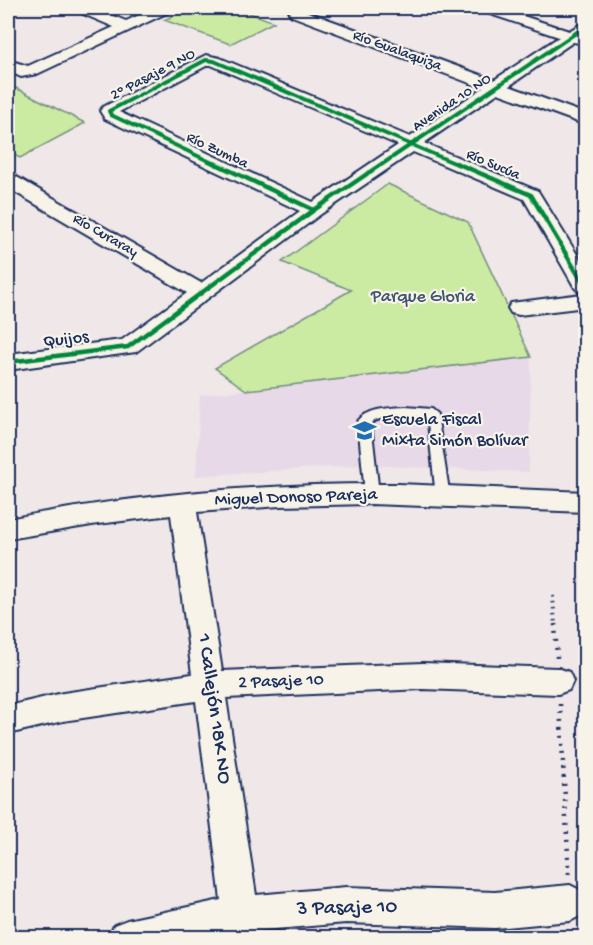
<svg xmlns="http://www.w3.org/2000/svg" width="593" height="945" viewBox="0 0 593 945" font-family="'Gochi Hand',sans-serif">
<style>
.built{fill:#e8d9e8}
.green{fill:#cbeba3;stroke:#738d80;stroke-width:1.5}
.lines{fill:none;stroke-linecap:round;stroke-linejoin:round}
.lane-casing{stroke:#1b2f5e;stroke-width:4}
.street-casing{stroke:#1b2f5e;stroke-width:4}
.path-far1{stroke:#1b2f5e;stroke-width:4;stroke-dasharray:1.5 4.5;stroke-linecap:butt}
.path{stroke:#1b2f5e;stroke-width:4.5;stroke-dasharray:2 6;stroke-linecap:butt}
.lane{fill:#f7f3e8;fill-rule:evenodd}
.street{fill:#f7f3e8;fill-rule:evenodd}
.cycleway-far1-casing{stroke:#f7f3e8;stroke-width:6}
.cycleway-casing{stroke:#f7f3e8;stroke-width:8}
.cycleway-far1{stroke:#00873e;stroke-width:4}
.cycleway{stroke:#00873e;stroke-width:4.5}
.labels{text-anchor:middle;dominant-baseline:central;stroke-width:4.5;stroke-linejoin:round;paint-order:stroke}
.far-street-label{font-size:15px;fill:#1b2f5e;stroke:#f7f3e8}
.park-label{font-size:18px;fill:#3e556c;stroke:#f7f3e8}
.street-label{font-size:18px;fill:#1b2f5e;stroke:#f7f3e8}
.poi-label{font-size:18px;fill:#1b2f5e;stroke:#f7f3e8;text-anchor:start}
.near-street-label{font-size:21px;fill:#1b2f5e;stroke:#f7f3e8}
</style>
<rect width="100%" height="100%" fill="#f0e7e8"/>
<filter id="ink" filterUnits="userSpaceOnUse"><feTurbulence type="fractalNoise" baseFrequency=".0167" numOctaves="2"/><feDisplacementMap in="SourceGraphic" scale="12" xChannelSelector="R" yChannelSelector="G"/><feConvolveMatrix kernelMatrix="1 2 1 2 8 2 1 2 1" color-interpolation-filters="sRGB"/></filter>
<g filter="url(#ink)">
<!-- built -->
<path class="built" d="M531 357 529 472 364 465 196 476 200 395Z"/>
<!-- green -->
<g class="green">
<path d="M191 8H236L274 22 230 44 164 20Z"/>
<path d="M10 85 85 123 20 158 8 152V86Z"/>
<path d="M388 184 468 222 531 357 246 390 215 368 351 290 282 262Z"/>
</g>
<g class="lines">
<defs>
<path id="lane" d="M406 407 431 409 437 414 450 497 448 501H438L436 497 428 423 426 418C408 415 387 414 371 423L379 494 377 498H367L365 494 358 421C368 408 390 408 406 407Z"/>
<g id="street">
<path d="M73 8H93L126 21 155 8H174L171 11 37 74 21 77 8 71V60L28 66 114 27 76 11Z"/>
<path d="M297 8 494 80 559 37 481 11 479 8H499L569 31 586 21V33L583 35 586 36V44L573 42 509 86 586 114V125L498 93 424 143 538 191 586 269V307L519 315 511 313 508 308 511 303 582 294 575 288 524 199 413 152 321 214 136 352 8 370V354L122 340 187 293 8 188V174L15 176 201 283 300 211 105 119 100 111 103 107 206 55 220 58 410 137 483 88 292 16 289 13ZM208 65H211L398 145 313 202 119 112Z"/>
<path d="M398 484 586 492V512L371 504 280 506 197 512 222 671 423 663 558 668 569 672 573 681 569 690 558 694 423 689 226 698 256 895 346 887 495 892 570 885 582 891 586 898 582 915 570 921 495 928 346 923 241 932 214 938H109L114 925 127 920 221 900 196 701 63 721 8 734V706L63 693 192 674 171 515 98 524 8 539V519C136 494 267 483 398 484Z"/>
</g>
</defs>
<!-- lane casing -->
<use href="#lane" class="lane-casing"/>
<!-- street casing -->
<use href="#street" class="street-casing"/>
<!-- path-far1 -->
<path class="path-far1" d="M553 596 555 626"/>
<!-- path -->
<g class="path">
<path d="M555 624 557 658"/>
<path d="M560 704 569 874"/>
</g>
<!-- lane -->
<use href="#lane" class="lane"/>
<!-- street -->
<use href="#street" class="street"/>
<defs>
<g id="cycleway-far1">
<path d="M217 165 111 115 109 111 206 60 214 61 459 165"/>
<path d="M381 165 586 26"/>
</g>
<g id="cycleway">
<path d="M214 163 314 210"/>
<path d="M456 163 531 195 586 288"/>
<path d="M8 362 128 347 314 210 383 163"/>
</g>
</defs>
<!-- cycleway-far1 casing -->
<use href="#cycleway-far1" class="cycleway-far1-casing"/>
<!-- cycleway casing -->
<use href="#cycleway" class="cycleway-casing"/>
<!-- cycleway-far1 -->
<use href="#cycleway-far1" class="cycleway-far1"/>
<!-- cycleway -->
<use href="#cycleway" class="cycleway"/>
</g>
</g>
<!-- icons -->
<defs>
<symbol id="school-bare" viewBox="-9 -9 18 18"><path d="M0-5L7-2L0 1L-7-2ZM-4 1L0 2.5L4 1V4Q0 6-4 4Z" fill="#1f6fb2" stroke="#f7f3e8" stroke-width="2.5" paint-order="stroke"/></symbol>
</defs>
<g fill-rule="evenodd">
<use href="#school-bare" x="348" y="414" width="33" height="33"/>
</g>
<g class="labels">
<!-- far-street labels -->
<g class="far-street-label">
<text transform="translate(397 51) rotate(20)">Río Gualaquiza</text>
<text transform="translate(153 75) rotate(-28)">2º Pasaje 9 NO</text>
<text transform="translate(452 103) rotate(-34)">Avenida 10 NO</text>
<text transform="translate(217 151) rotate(25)">Río Zumba</text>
<text transform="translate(493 165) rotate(23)">Río Sucúa</text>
<text transform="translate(105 236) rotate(30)">Río Curaray</text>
</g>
<!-- park labels -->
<g class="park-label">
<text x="423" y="297">Parque Gloria</text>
</g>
<!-- street labels -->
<g class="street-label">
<text transform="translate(66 340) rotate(-7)">Quijos</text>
<text transform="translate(296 498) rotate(-2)">Miguel Donoso Pareja</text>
<text transform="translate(281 682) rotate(-2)">2 Pasaje 10</text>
</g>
<!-- poi labels -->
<g class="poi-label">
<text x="382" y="420">Escuela Fiscal<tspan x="382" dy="21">Mixta Simón Bolívar</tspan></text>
</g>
<!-- near-street labels -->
<g class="near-street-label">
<text transform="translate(213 709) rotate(82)">1 Callejón 18K NO</text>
<text transform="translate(347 909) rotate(-1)">3 Pasaje 10</text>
</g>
</g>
<!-- margin -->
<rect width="593" height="945" fill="none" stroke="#f7f3e8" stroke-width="30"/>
<rect x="15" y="15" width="563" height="915" fill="none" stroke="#1b2f5e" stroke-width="2" filter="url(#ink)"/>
</svg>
